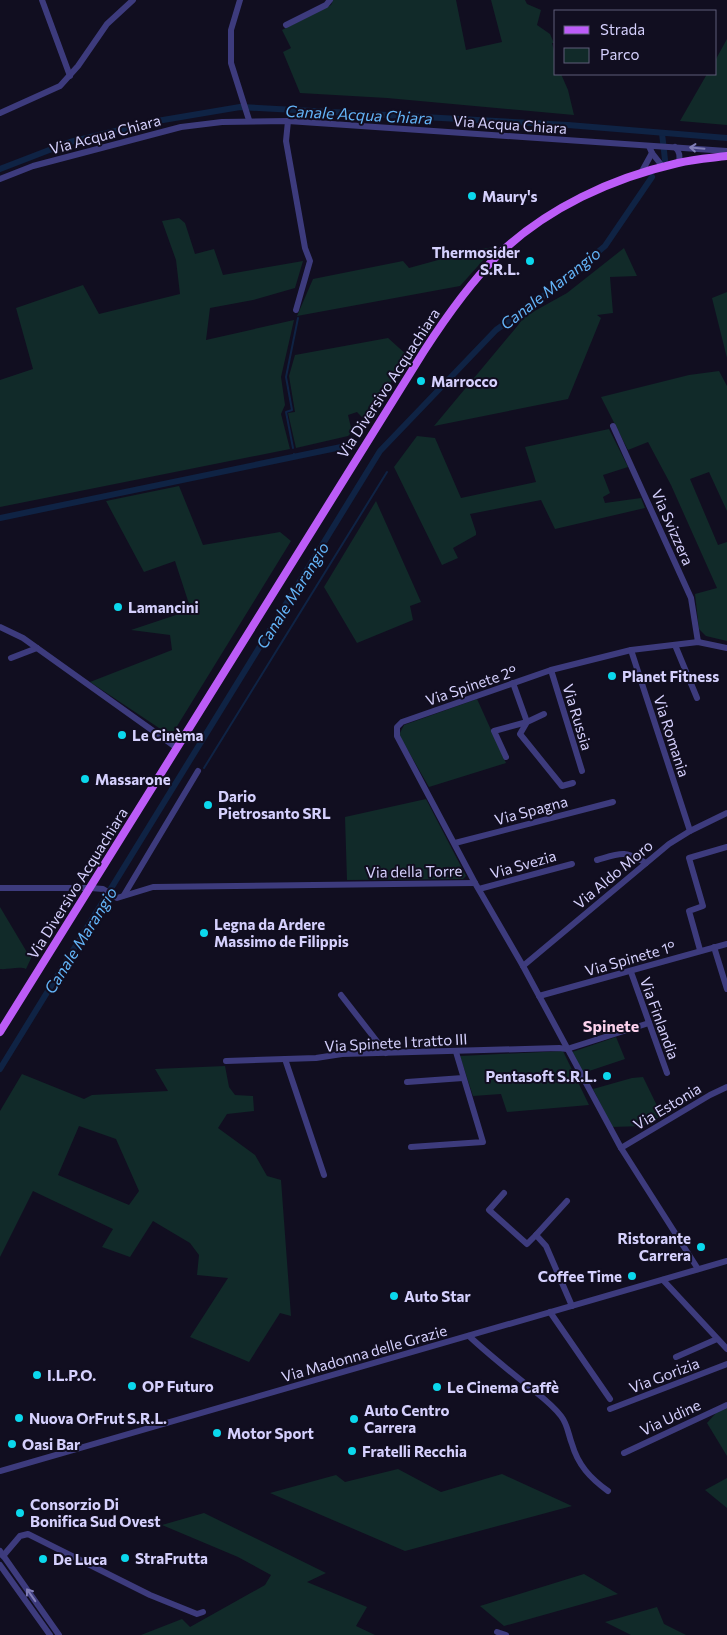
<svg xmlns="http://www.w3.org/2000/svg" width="727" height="1635" viewBox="0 0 727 1635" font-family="Commissioner,sans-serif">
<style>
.green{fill:#112a29;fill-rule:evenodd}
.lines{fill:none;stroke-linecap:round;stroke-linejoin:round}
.stream{stroke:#0f2344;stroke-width:2}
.canal{stroke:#0f2344;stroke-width:6}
.minor{stroke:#3d3b7d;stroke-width:6}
.major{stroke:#bc5cf7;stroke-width:8}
.oneway{stroke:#817eb7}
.poi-dot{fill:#0bd8ed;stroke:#110e20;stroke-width:2}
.labels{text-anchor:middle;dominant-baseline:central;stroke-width:4;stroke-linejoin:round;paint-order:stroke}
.street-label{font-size:15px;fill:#d5d0fd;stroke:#110e20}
.poi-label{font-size:15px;font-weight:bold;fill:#d5d0fd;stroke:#110e20;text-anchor:start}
.water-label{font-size:16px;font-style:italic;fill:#63b4f8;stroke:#110e20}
.neighbourhood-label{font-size:16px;font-weight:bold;fill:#fdd2ed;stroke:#110e20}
</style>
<rect width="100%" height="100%" fill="#110e20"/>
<!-- green -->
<g class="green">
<path d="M333 0H456L466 50 502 42 491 0H525L527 4 541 10 537 25 550 34 554 43H552L556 58V74H561L568 90 574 115 387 98 300 93 283 52 291 48 282 30 331 5Z"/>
<path d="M727 39V125L680 121 707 74H716V59Z"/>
<path d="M179 218 185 223 195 254 214 249 223 275 303 261 295 288 253 300 210 308 206 340 294 320 281 377 285 405 281 414 290 449 0 507V380L33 369 16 308 83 285 99 314 180 294 176 260 162 221Z"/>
<path d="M495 247 460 286 297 316 313 279 403 261 409 268 449 257 453 253Z"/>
<path d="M624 248 637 276 610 277 613 313 597 315 601 318 568 399 434 426 519 324 522 318 567 293Z"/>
<path d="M727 292V358L712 298Z"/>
<path d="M388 338 408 356 368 417H362L357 412 348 415 352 432 348 436 296 448 288 413 295 412 289 376 295 355Z"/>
<path d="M719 371 727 386V511L709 472 690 479 718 545 727 542V641L706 636 699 629 695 594 717 588 671 485 648 442 628 450 601 397 689 375Z"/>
<path d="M609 429 628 467 603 475 610 493 603 497 605 503 641 498 645 508 555 529 541 500 470 514 476 532V535L453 548 458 558 442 565 394 467 417 436 435 438 461 498 536 482 525 447Z"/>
<path d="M179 486 203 545 280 532 291 541 171 736 90 682 172 650 170 635 131 630 191 610 175 561 144 572 106 501Z"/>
<path d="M376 501 421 602 410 606 413 620 357 643 324 587Z"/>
<path d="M477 699 506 763 429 787 399 735 404 725Z"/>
<path d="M426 799 466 876 463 879 347 880 345 817Z"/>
<path d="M0 907 28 954H33L26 969C19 966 8 970 0 969Z"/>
<path d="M616 1037 625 1059 583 1073 572 1052Z"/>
<path d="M563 1051 589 1105 507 1112 501 1094 473 1096 460 1056Z"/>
<path d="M225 1066 229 1087 235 1095 253 1096 254 1111 227 1114 218 1128 255 1155 267 1176 281 1180 291 1316 280 1313 249 1362 190 1337 228 1278 197 1275 199 1255 190 1243 153 1221 130 1257 102 1247 113 1229 33 1191 0 1257V1111L22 1074 84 1099 92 1095 168 1091 155 1069ZM79 1126 116 1139 139 1191 129 1205 58 1175Z"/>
<path d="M643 1077 662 1116 643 1126 612 1127 593 1089 632 1078Z"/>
<path d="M727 1408V1456L707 1423 716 1413Z"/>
<path d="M398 1469 441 1492 502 1474 572 1506 405 1551 270 1493 336 1475 345 1482Z"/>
<path d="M727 1478V1508L705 1490Z"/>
<path d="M204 1513 326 1573 307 1582 367 1607 356 1626 375 1635H141L182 1619 190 1627 265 1585 271 1575 238 1557 162 1525Z"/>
<path d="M584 1574 618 1594 504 1626 480 1606Z"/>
<path d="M657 1607 664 1624 686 1635H631L605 1622Z"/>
</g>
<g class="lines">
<!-- stream -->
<g class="stream">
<path d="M293 448 286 412 292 410 286 377 298 318"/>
<path d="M294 454 295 457"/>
<path d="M204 768 387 472"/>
</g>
<!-- canal -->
<g class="canal">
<path d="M662 133 665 160"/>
<path d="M0 169 70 142 157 121 240 107 568 125 727 138"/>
<path d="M0 518 346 446"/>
<path d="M0 1069 380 451 496 330 560 284 605 246 652 177"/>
</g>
<!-- minor -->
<g class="minor">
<path d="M42 0 70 76"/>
<path d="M240 0 231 30V63L249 120"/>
<path d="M286 25 326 5 330 0"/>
<path d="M0 113 60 86 78 66 107 24 133 0"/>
<path d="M288 121 286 141 305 248 310 261 296 310"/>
<path d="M675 147C680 152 680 156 679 163"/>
<path d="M652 153 663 167"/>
<path d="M641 173 652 153 649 146"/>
<path d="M0 179 33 166 181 127 222 122 288 121 727 151"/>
<path d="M613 426 691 598 698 642"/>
<path d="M0 627 23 638 177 748"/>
<path d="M675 645 697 698"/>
<path d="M631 650 690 831"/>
<path d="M11 658 37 648"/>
<path d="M551 670 582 771"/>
<path d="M544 714 527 722 520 734 562 786 573 783"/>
<path d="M506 757 494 731 527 722 513 683"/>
<path d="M455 843 613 802"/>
<path d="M597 860C621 853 624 850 646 863"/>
<path d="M0 888H91L103 889 117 898 153 887 475 883"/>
<path d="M479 889 572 864"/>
<path d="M124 895 198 771"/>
<path d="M714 947 727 989"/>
<path d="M700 950 689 911 703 906 689 858 727 847"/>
<path d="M523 966 669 844 690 831 727 813"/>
<path d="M631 972 667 1073"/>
<path d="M341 995 386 1053"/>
<path d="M539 996 727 944"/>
<path d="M285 1059 324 1175"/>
<path d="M226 1061 316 1058 342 1054 559 1048 567 1049 649 1023"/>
<path d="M407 1082 463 1078"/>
<path d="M411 1147 483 1142 456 1052"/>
<path d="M621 1148 710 1095 727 1087"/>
<path d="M504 1193 489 1210 527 1244 536 1235"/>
<path d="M567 1201 536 1235 546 1246 572 1306"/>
<path d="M698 1269 621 1148 523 966 475 883 397 736V727L402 722 551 670 631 650 698 642 727 648"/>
<path d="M663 1280 727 1349"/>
<path d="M550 1312 610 1399"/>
<path d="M469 1336C487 1353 507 1369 527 1385 539 1395 551 1403 561 1416 568 1425 568 1434 572 1444 578 1465 590 1478 608 1491"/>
<path d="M676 1357 717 1339"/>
<path d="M610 1409 727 1364"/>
<path d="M624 1453 727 1405"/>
<path d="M0 1471 727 1261"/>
<path d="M0 1551 59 1635"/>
<path d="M3 1556 20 1536 28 1534 150 1595 197 1614 203 1612"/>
<path d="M0 1565 50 1635"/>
<path d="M497 1632 506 1635"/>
</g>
<!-- major -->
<path class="major" d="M0 1032 424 351C446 317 469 284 498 255 547 208 612 178 678 163 694 159 711 158 727 156"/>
</g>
<!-- one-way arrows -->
<defs><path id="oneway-shaft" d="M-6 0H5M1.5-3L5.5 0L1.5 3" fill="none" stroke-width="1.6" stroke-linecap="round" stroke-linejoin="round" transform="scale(1.25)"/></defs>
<g class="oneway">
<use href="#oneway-shaft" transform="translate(697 148) rotate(-175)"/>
<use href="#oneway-shaft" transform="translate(31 1595) rotate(-125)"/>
</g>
<!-- markers -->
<g class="poi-dot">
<circle cx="472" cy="196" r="5"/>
<circle cx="530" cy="261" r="5"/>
<circle cx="421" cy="381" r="5"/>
<circle cx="118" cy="607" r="5"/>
<circle cx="612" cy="676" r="5"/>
<circle cx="122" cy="735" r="5"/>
<circle cx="85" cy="779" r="5"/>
<circle cx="208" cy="805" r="5"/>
<circle cx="204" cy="933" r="5"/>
<circle cx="607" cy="1076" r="5"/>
<circle cx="701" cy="1247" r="5"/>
<circle cx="632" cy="1276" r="5"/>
<circle cx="394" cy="1296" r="5"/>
<circle cx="37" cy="1375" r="5"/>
<circle cx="132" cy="1386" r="5"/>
<circle cx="437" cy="1387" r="5"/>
<circle cx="19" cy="1418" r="5"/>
<circle cx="354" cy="1419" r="5"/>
<circle cx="217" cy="1433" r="5"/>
<circle cx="12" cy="1444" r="5"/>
<circle cx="352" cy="1451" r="5"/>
<circle cx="20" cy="1513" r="5"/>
<circle cx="125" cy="1558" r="5"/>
<circle cx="43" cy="1559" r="5"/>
</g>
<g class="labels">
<!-- street labels -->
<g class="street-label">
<text transform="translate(510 124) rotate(4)">Via Acqua Chiara</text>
<text transform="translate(105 134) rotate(-15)">Via Acqua Chiara</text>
<text transform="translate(388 383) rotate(-57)">Via Diversivo Acquachiara</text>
<text transform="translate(673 527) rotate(66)">Via Svizzera</text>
<text transform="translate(471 685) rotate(-19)">Via Spinete 2°</text>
<text transform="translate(578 717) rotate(73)">Via Russia</text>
<text transform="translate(672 736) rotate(72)">Via Romania</text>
<text transform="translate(531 810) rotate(-15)">Via Spagna</text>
<text transform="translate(523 864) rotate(-16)">Via Svezia</text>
<text transform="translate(414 871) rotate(-1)">Via della Torre</text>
<text transform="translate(613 874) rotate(-40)">Via Aldo Moro</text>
<text transform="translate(77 883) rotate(-58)">Via Diversivo Acquachiara</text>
<text transform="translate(630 958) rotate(-16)">Via Spinete 1°</text>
<text transform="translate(660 1018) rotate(70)">Via Finlandia</text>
<text transform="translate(396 1042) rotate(-3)">Via Spinete I tratto III</text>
<text transform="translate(667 1106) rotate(-31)">Via Estonia</text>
<text transform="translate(364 1353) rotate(-16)">Via Madonna delle Grazie</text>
<text transform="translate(664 1375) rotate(-21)">Via Gorizia</text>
<text transform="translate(670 1417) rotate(-25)">Via Udine</text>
</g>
<!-- poi labels -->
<g class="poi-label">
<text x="482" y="196">Maury's</text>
<text x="520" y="252" text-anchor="end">Thermosider<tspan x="520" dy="17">S.R.L.</tspan></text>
<text x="431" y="381">Marrocco</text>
<text x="128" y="607">Lamancini</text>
<text x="622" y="676">Planet Fitness</text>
<text x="132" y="735">Le Cinèma</text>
<text x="95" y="779">Massarone</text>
<text x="218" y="796">Dario<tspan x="218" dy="17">Pietrosanto SRL</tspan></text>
<text x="214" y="924">Legna da Ardere<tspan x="214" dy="17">Massimo de Filippis</tspan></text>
<text x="597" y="1076" text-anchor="end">Pentasoft S.R.L.</text>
<text x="691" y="1238" text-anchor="end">Ristorante<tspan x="691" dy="17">Carrera</tspan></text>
<text x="622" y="1276" text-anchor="end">Coffee Time</text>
<text x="404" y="1296">Auto Star</text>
<text x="47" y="1375">I.L.P.O.</text>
<text x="142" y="1386">OP Futuro</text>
<text x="447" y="1387">Le Cinema Caffè</text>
<text x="364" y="1410">Auto Centro<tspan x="364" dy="17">Carrera</tspan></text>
<text x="29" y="1418">Nuova OrFrut S.R.L.</text>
<text x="227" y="1433">Motor Sport</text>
<text x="22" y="1444">Oasi Bar</text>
<text x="362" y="1451">Fratelli Recchia</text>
<text x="30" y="1504">Consorzio Di<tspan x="30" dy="17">Bonifica Sud Ovest</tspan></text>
<text x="135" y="1558">StraFrutta</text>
<text x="53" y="1559">De Luca</text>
</g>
<!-- water labels -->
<g class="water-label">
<text transform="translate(359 114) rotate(3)">Canale Acqua Chiara</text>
<text transform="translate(550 288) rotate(-38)">Canale Marangio</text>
<text transform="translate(292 595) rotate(-58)">Canale Marangio</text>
<text transform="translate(80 940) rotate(-58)">Canale Marangio</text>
</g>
<!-- neighbourhood labels -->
<g class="neighbourhood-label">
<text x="611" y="1025">Spinete</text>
</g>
</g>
<!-- legend -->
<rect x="554" y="10" width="162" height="65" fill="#110e20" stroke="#5f5c78"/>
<rect x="564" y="26" width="25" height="8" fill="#bc5cf7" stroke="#5f5c78"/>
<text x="600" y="35" font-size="15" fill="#d5d0fd">Strada</text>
<rect x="564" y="48" width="25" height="15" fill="#112a29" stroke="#5f5c78"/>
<text x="600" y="60" font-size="15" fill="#d5d0fd">Parco</text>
</svg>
